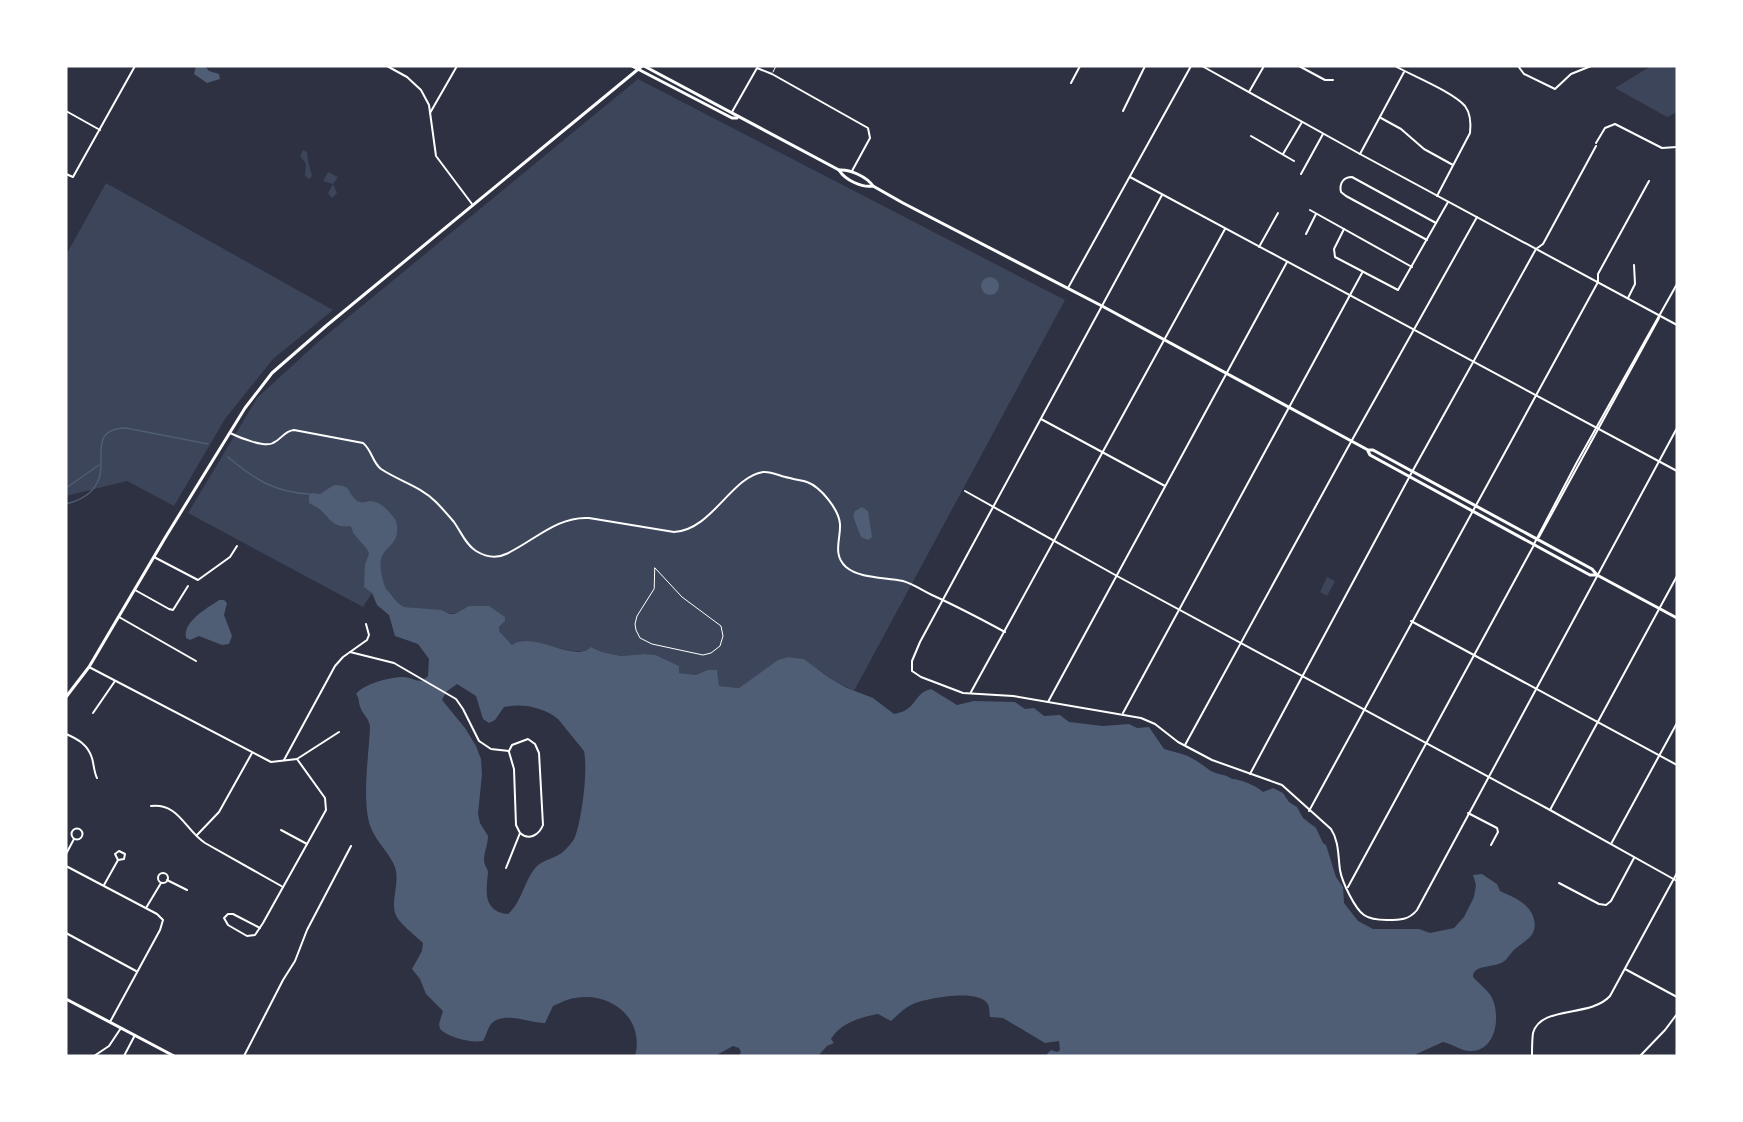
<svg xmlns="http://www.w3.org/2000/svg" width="1743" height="1122" viewBox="0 0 1743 1122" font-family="'Fira Sans Condensed',sans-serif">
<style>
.green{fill:#3c4559}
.water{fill:#4f5d75;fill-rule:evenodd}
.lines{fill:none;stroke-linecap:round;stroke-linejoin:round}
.stream{stroke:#4f5d75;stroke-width:1.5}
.service{stroke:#fff;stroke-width:1}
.minor{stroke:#fff;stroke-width:2}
.tertiary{stroke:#fff;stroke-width:2}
.secondary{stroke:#fff;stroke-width:3}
.primary{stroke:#fff;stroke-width:3}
</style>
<rect width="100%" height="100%" fill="#2d3142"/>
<!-- green -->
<g class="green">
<path d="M1651 66H1677V112L1667 117 1615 88Z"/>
<path d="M638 79 1065 300 854 691 828 677 804 659 789 657 779 660 739 688 719 686 707 670 696 675 679 673V666L656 655 645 654 621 656 602 652 592 647C577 661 538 635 512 645L499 631V627L505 621C471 616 438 611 404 607 396 603 394 595 386 589L372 593 363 607 188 513 257 398 318 342Z"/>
<path d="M303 150 307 152C307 160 310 168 312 176L309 179 305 176 306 164 300 156Z"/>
<path d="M328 172 338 177 333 184 337 193 332 198 328 193 333 184 323 181Z"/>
<path d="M106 183 333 310 273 359 225 419 174 506 127 481 66 496V255Z"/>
<path d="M1327 577 1335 581 1327 596 1320 592Z"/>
</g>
<!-- water -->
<g class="water">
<path d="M196 66H205L209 71 219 74 220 79 207 83 194 74Z"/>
<circle cx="990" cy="286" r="9"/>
<path d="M334 485C353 486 346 491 356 500 361 504 364 502 370 501 381 501 391 513 396 521 402 545 384 545 381 560 379 568 383 582 386 589 393 595 396 603 404 607L441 610 450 614H455L469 606H489L505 617V621L499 627V631L512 645C534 630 575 664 591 647L602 652 621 656 645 654 656 655 679 666V673L696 675 707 670H717L719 686 739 688 778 660 788 657 804 659 828 677 847 688 873 698 894 714C918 710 912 694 931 689L957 705 974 701 1015 702 1025 709 1034 708 1044 716 1060 715 1069 722 1103 726 1129 724 1137 728 1149 727 1164 749C1170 751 1176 752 1182 754 1193 757 1202 765 1211 771 1218 775 1226 774 1232 779 1240 779 1257 786 1263 792L1273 788 1283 793 1289 802 1297 807 1303 818 1316 828 1323 843 1326 845 1336 877 1343 887 1344 903 1358 921 1373 929H1419L1430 933 1454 928 1464 917 1474 897 1476 885 1473 875 1482 874 1497 884 1500 891C1508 895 1517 898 1524 904 1534 912 1539 927 1530 937 1526 941 1520 945 1515 949 1511 952 1508 959 1503 962 1494 968 1473 964 1473 977 1479 984 1488 990 1492 998 1501 1016 1496 1052 1470 1051 1461 1051 1453 1044 1443 1042L1412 1056H1045L1051 1050 1057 1052 1060 1050 1059 1041 1045 1043 1003 1018 990 1017C989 1012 990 1007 987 1003 977 989 928 998 913 1004 904 1008 898 1015 891 1021L878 1014C861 1017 840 1023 831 1039L834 1043 827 1046 818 1056H739L741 1052 739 1048 733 1046 715 1056H635C645 1019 611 991 575 998 567 999 560 1003 553 1006L545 1023C531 1023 504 1011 492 1023 488 1027 486 1036 483 1041 471 1043 449 1038 440 1029L439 1024 443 1011 426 994 420 979 412 969 422 951 423 943C416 936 398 923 395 913 391 898 400 884 395 867 389 852 377 843 371 828 361 802 369 755 370 727 369 718 364 716 361 709 358 703 360 699 356 694 363 684 390 677 403 677 410 677 415 681 422 681L428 676 429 659 418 644 395 636 389 615 377 605 372 593 364 587 365 564 369 554 367 549 353 533 352 528 350 526C332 529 329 516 318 508 315 506 312 505 309 503V494L313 493 320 494ZM457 684 476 696 483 719 489 723 495 720 504 707C522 703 543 707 558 719L584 751C588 771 582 818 575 837 573 842 567 848 564 851 555 859 544 859 536 867 524 881 522 902 508 914 483 911 486 892 488 873 488 868 484 866 484 860 484 852 488 844 488 836L480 823 478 814 482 774 481 759 476 746 465 728 442 700 446 692Z"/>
<path d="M862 507 868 511 872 537 868 540 861 537 853 516 855 511Z"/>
<path d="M219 600H224L227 603 224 615 232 636 229 644 222 645 199 636 190 640 186 638C183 621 206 609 219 600Z"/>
</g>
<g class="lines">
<!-- stream -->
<g class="stream">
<path d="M228 457C254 479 274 492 309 494"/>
<path d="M66 488 99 465"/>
<path d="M66 504C78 501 91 495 97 483 109 462 86 429 126 428L208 444"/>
</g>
<!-- service -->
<g class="service">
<path d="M773 72 776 66"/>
<path d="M655 568 682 597 721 626 723 636 720 646 711 653 703 655 652 644 640 638 636 630 635 624 637 616 654 589Z"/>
</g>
<!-- minor -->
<g class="minor">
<path d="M1299 66 1325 80H1333"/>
<path d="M1395 66C1413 76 1453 92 1465 106 1471 114 1471 124 1470 133L1437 196"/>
<path d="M1518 66 1524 74 1555 89 1571 74 1591 66"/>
<path d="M1071 83 1080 66"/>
<path d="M1249 92 1264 66"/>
<path d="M66 111 100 130"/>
<path d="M1123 111 1145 66"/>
<path d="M732 112 757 68 772 74 868 128 870 138 852 171"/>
<path d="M430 113 457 66"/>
<path d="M1381 118 1401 129 1424 149 1453 165"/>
<path d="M1251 136 1294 161"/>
<path d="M1596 143 1605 128 1615 124 1662 148 1677 147"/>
<path d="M1283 154 1302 122"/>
<path d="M1360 154 1404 72"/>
<path d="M66 174 73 177 135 66"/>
<path d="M1301 174 1323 134"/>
<path d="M1130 177 1677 471"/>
<path d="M1162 195 920 642 912 661V671L921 677 963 693 1013 696 1141 718 1155 724 1178 742 1212 760 1282 785 1331 829C1339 841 1338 856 1340 870 1342 882 1355 909 1364 915 1371 920 1380 920 1387 920 1400 920 1409 920 1417 910L1677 428"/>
<path d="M1310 210 1412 267"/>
<path d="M1344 229 1334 249 1335 257 1398 290 1448 202"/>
<path d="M1306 234 1316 214"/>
<path d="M1427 240 1346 196 1341 192C1339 184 1343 177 1352 177L1436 223"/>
<path d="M1259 247 1278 213"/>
<path d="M1628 298 1635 284 1634 265"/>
<path d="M1041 419 1165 486"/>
<path d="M230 433C238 437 265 448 273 443 282 439 284 431 294 430L363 443C372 450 372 462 381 469 399 481 420 486 436 502 442 508 448 515 454 522 461 532 466 545 476 551 486 557 496 559 506 554 534 541 557 516 589 518L674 532C712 530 731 477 763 472 772 471 781 477 790 478 795 480 802 480 807 482 821 487 839 510 840 524 841 539 832 554 846 567 860 579 886 577 903 581 913 584 922 590 932 595 956 606 981 619 1005 632"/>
<path d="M965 491 1117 576 1550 810 1677 881"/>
<path d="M154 557 198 580 230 557 237 546"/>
<path d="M135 590 169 609 173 610 188 586"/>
<path d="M119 617 196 661"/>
<path d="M1411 621 1677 765"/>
<path d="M350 652 394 663 456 699 463 709 479 741 491 749 509 751"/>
<path d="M89 667 271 762 297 759 339 732"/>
<path d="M971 692 1225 229"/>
<path d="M1048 702 1287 262"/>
<path d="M93 713 115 681"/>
<path d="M1123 713 1362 273"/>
<path d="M66 734C78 739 88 745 92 758 94 765 94 772 97 778"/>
<path d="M1185 745 1347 449 1477 217"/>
<path d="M509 751 512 745 528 739 535 744 539 753 543 825C539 835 529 841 520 833"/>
<path d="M284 760 335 666 343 657 367 640 369 635 366 624"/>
<path d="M1250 774 1412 472 1536 249 1543 244 1596 146"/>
<path d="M151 806C179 803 185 830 205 843L283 887"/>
<path d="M1550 810 1677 576"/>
<path d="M1309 811 1598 282V274L1649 181"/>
<path d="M1468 813 1497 828 1498 832 1491 845"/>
<circle cx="77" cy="834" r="5.5"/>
<path d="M281 830 307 844"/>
<path d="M197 835 219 812 252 753"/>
<path d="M1611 844 1677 723"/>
<path d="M66 854 74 839"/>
<path d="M66 866 157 914 163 920 160 930 110 1022"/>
<path d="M506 868 520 833 516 825 514 769 509 752"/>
<circle cx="163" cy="878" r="5"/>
<path d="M167 880 187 890"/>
<path d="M1559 883 1599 904 1606 905 1611 901 1634 858"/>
<path d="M104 885 118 860 124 859 125 854 119 851 115 854 118 860"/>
<path d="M1348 887 1534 545"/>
<path d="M146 908 161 883"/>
<path d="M260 928 233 914H228L224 918 228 925 247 936 255 935 263 923 326 810 325 798 297 759"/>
<path d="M66 933 136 971"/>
<path d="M1625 969 1677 997"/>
<path d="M94 1056 109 1046 121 1028"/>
<path d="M124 1056 135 1035"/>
<path d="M244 1056 283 980 295 961 307 930 351 846"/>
<path d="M1532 1056C1532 1048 1532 1040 1533 1033 1541 1005 1590 1018 1610 996L1677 873"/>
</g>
<!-- tertiary -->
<g class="tertiary">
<path d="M387 66 407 77 421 90 429 105 436 156 472 204"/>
<path d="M1202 66 1360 154 1677 325"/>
<path d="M1068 288 1191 66"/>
<path d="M1539 537 1659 318"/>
<path d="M1534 544 1577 462 1677 284"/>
<path d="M1640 1056 1665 1030 1677 1014"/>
</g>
<!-- secondary -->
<path class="secondary" d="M66 697 89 667 165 538 245 408 272 373 326 326 642 66"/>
<!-- primary -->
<g class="primary">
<path d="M632 66 732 118H737"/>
<path d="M644 66 839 170C845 180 862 188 873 186"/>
<path d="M839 170C850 169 867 177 873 186L903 203 1102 306 1368 450H1373L1592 569 1597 575 1677 618"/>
<path d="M1368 451 1370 455 1564 561 1590 575H1597"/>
<path d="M66 999 174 1056"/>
</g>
</g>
<!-- border -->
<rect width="1743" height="1122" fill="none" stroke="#ffffff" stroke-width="135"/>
</svg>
